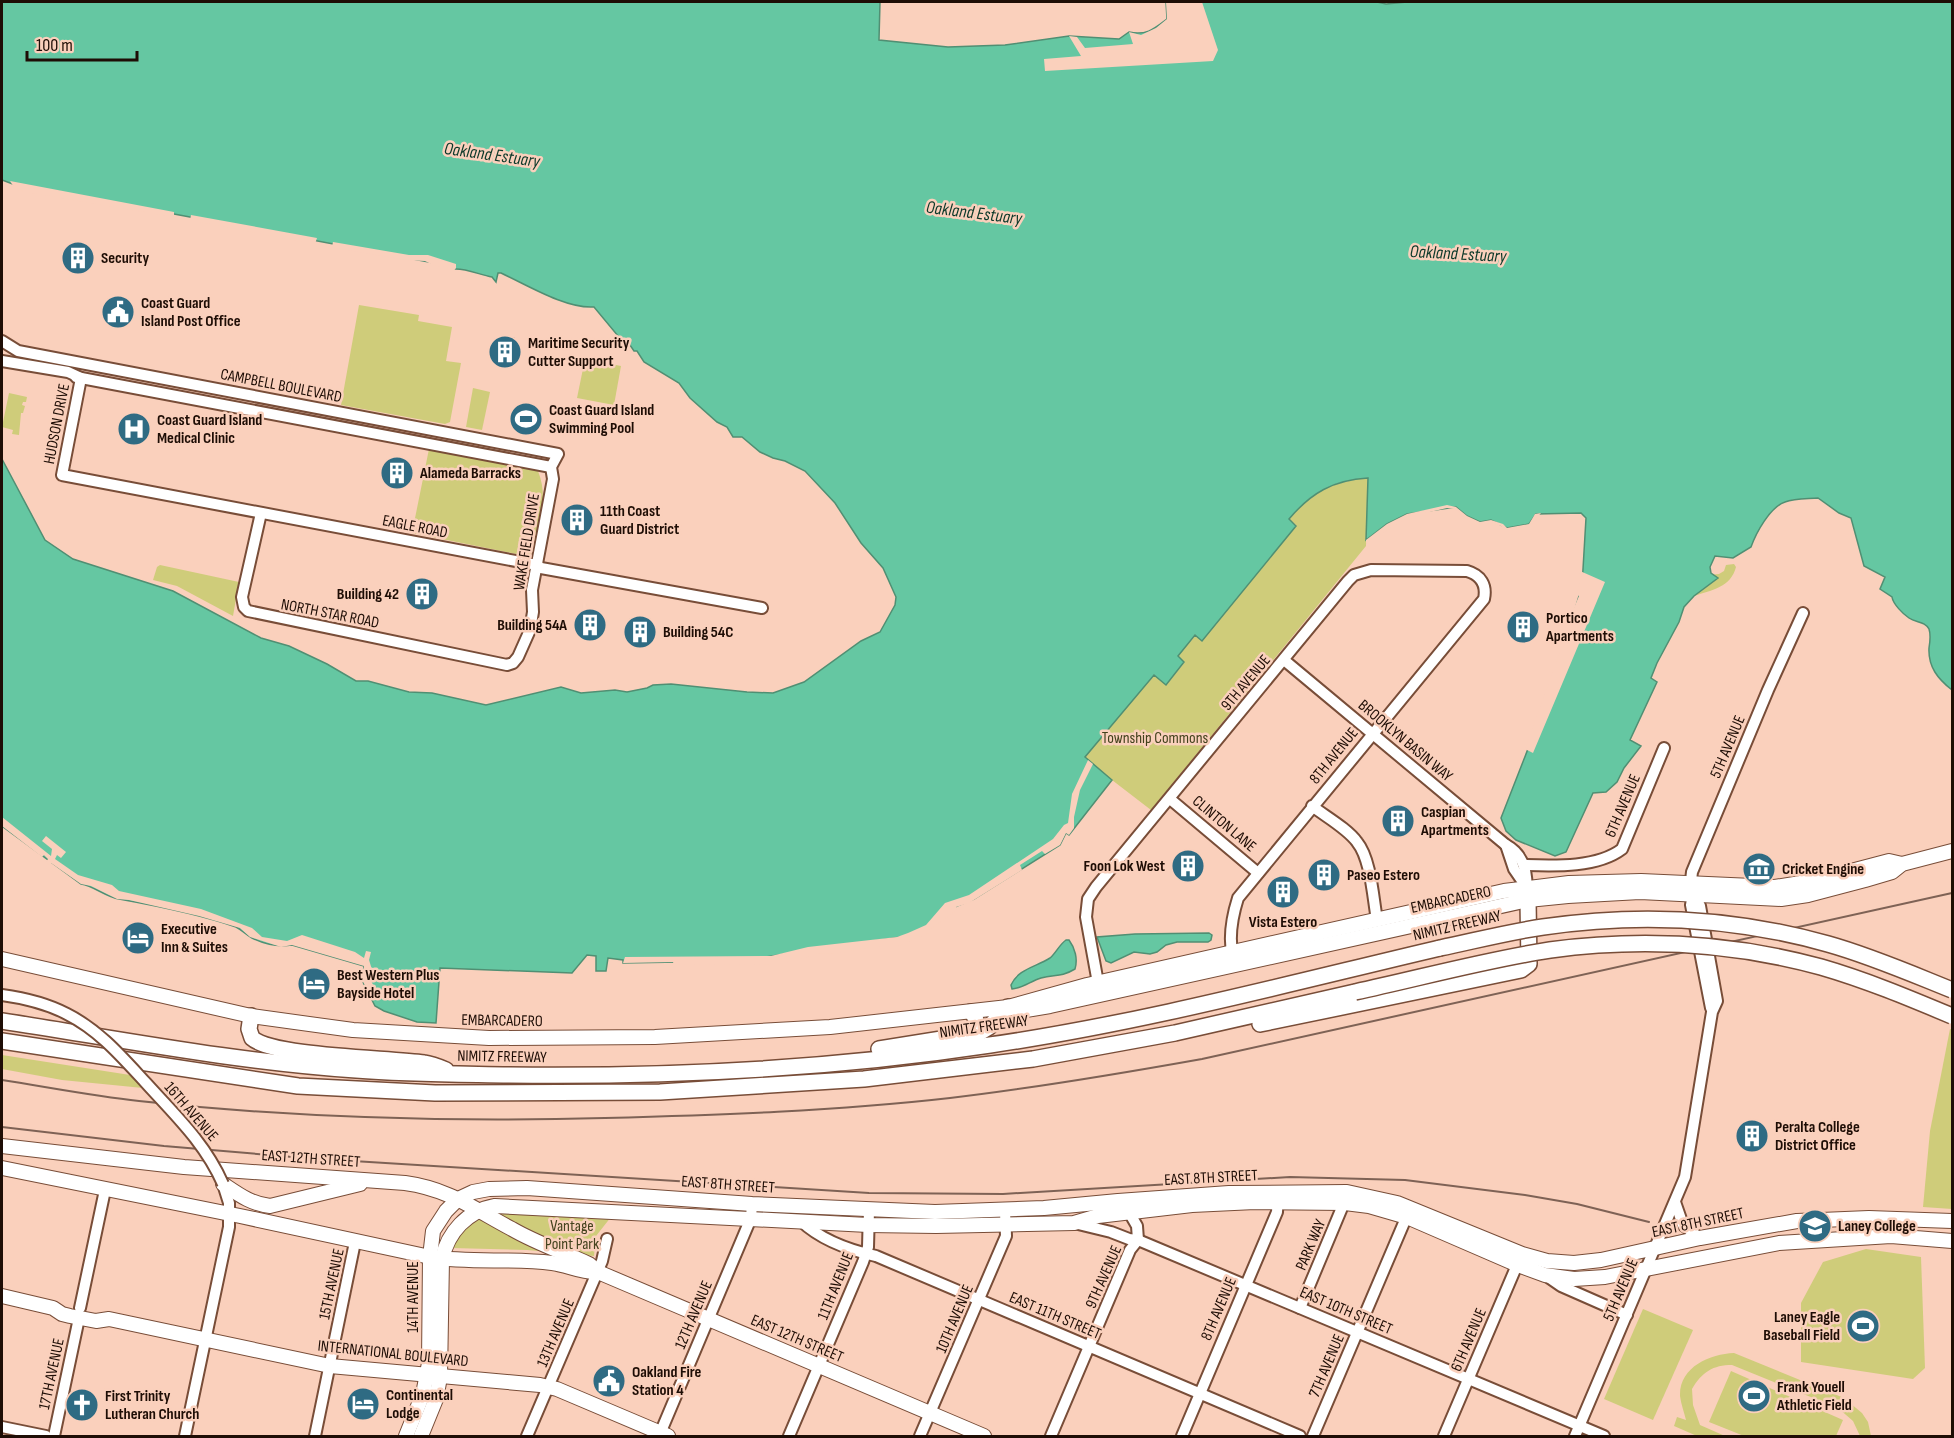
<svg xmlns="http://www.w3.org/2000/svg" width="1954" height="1438" viewBox="0 0 1954 1438" font-family="'Sofia Sans Condensed',sans-serif">
<style>
.green{fill:#cfcc7a}
.water{fill:#65c7a2;stroke:#508f73;stroke-width:1.5}
.pier{fill:#fad0bc}
.lines{fill:none;stroke-linecap:round;stroke-linejoin:round}
.minor-casing{stroke:#784d38;stroke-width:14}
.major-casing{stroke:#784d38;stroke-width:16}
.highway-casing{stroke:#784d38;stroke-width:18}
.minor{stroke:#fff;stroke-width:10}
.major{stroke:#fff;stroke-width:14}
.highway{stroke:#fff;stroke-width:15}
.rail{stroke:#7e6255;stroke-width:2}
.minor-bridge-casing{stroke:#784d38;stroke-width:14;stroke-linecap:butt}
.highway-bridge-casing{stroke:#784d38;stroke-width:18;stroke-linecap:butt}
.minor-bridge{stroke:#fff;stroke-width:10}
.highway-bridge{stroke:#fff;stroke-width:15}
.labels{text-anchor:middle;dominant-baseline:central;stroke-width:5;stroke-linejoin:round;paint-order:stroke}
.poi-label{font-size:16px;font-weight:bold;fill:#1e0d05;stroke:#fad0bc;text-anchor:start}
.street-label{font-size:16px;fill:#1e0d05;stroke:#fad0bc}
.park-label{font-size:16px;fill:#43421d;stroke:#fad0bc}
.water-label{font-size:18px;font-style:italic;fill:#0b3829;stroke:#fad0bc}
</style>
<rect width="100%" height="100%" fill="#fad0bc"/>
<!-- green -->
<g class="green">
<path d="M359 305 419 315 418 321 452 327 446 361 461 363 450 422 445 424 341 405Z"/>
<path d="M585 359 621 366 614 405 577 398Z"/>
<path d="M473 388 490 392 482 430 466 427Z"/>
<path d="M9 393 27 397 26 402H23L22 405 25 406 23 413H21L19 435 12 434 13 430 2 427Z"/>
<path d="M429 449 538 471C549 498 539 525 534 552L526 556 412 533Z"/>
<path d="M1368 477 1366 546 1151 810 1112 780 1072 831 1085 757 1154 674 1166 685 1184 663 1177 656 1196 635 1202 640 1296 525 1289 519C1315 489 1330 484 1368 477Z"/>
<path d="M1734 564 1736 567C1731 587 1712 590 1694 596L1708 575 1719 574 1724 571 1726 565Z"/>
<path d="M160 565 239 582 233 616 177 586 153 580 157 567Z"/>
<path d="M1950 1029 1952 1030V1209L1923 1207 1930 1131Z"/>
<path d="M2 1055 130 1075 143 1088 62 1080 2 1069Z"/>
<path d="M491 1212 611 1217 596 1236 594 1256 527 1250 451 1248C464 1229 469 1222 491 1212Z"/>
<path d="M1866 1249 1921 1257 1925 1368 1913 1379 1801 1362V1303L1823 1262Z"/>
<path d="M1643 1309 1693 1330 1653 1420 1604 1399Z"/>
<path d="M1734 1353 1844 1398 1862 1413 1868 1422 1871 1436H1860L1853 1421 1838 1408 1732 1365C1713 1365 1702 1372 1692 1389L1693 1405 1700 1425 1725 1436H1697L1674 1426 1677 1417 1686 1420C1684 1412 1681 1404 1680 1396 1679 1367 1710 1354 1734 1353Z"/>
<path d="M1731 1371 1843 1420 1836 1436H1744L1709 1422Z"/>
</g>
<!-- water -->
<g class="water">
<path d="M2 2H880L879 40 948 47 1005 45 1069 36 1119 39 1129 32C1146 36 1154 29 1167 19L1166 2H1377L1386 4 1407 2H1952V690C1938 679 1928 667 1929 648 1930 642 1931 635 1929 629 1925 621 1916 623 1909 618 1903 614 1893 604 1892 597L1880 589 1885 577 1864 566 1851 518 1839 513 1818 498C1808 499 1795 498 1785 502 1770 507 1756 533 1751 547L1733 558 1715 556 1710 567 1711 573 1718 578 1694 596 1684 607 1679 622 1657 663 1651 678 1657 682 1630 740 1641 746 1624 768 1617 782 1606 792 1593 793 1566 852 1555 856 1516 840 1506 831 1501 818 1551 690 1582 586 1586 518 1581 513 1536 514 1529 524 1507 528 1491 520 1480 522 1467 516 1456 507 1407 514 1387 524 1366 540 1368 478C1333 480 1311 493 1289 519L1296 526 1202 641 1195 635 1178 656 1184 662 1166 685 1154 675 1085 757 1112 780 1069 835 1066 833 1060 845 974 899 957 906 915 935 739 961 623 963V960L608 958 606 971H596V956L587 955 572 973 440 968 436 1023 417 1022 384 1011 375 1006 362 980 364 966 292 945C279 947 264 944 252 938 246 935 242 930 236 927 199 914 158 906 119 899 106 897 94 886 81 884L2 826V459L45 540 73 559 173 591 261 638 289 646 327 664 356 681H368L409 692 432 693 486 705 561 687 581 693 615 690 627 692 647 688 653 685 671 684 747 692 773 693 804 682 861 641 880 632 895 605 896 597 883 568 861 543 835 503 805 471 785 461 773 458 760 452 742 437H733L727 427 717 422 690 398 679 383 644 362 637 351H634L630 345 623 342 594 307C566 309 527 285 501 273H498L496 282 492 277C480 275 466 268 454 269L450 266 174 214 26 189 2 180Z"/>
<path d="M1209 933 1212 935 1211 940 1208 942H1177L1166 945 1157 952 1150 954 1134 952 1111 963 1106 961 1097 937 1135 934Z"/>
<path d="M1066 940H1069C1075 948 1078 959 1075 969 1060 978 1055 974 1041 978 1031 981 1023 988 1012 989L1011 985C1018 969 1036 967 1050 958 1056 953 1059 945 1066 940Z"/>
</g>
<!-- pier -->
<g class="pier">
<path d="M1166 2H1202L1218 50 1213 61 1045 71 1044 59 1081 56 1069 36 1077 37 1085 48 1133 44 1129 32 1141 35 1156 28 1167 19Z"/>
<path d="M10 181 174 212V217L26 192 15 189Z"/>
<path d="M191 215 317 238 315 244 307 243 195 221 190 220Z"/>
<path d="M333 242 409 255H428L456 264V268L453 272 449 268 433 265 425 261 406 260 334 248 332 247Z"/>
<path d="M1447 505 1456 507 1467 516 1480 522 1491 520 1503 524 1507 528 1529 524 1535 514 1541 513 1530 526 1505 530 1501 526 1491 523 1479 525 1465 518 1455 509 1447 508 1408 517 1366 543V540L1387 524 1407 514Z"/>
<path d="M1580 571 1605 582 1533 753 1525 749 1560 652 1558 650 1560 641 1579 596 1576 594 1579 586Z"/>
<path d="M1088 760 1093 764 1080 790 1074 817V828L1069 835 1066 833 1060 845 1045 854 1042 851 1020 865 1022 870 969 903 956 907 957 910 929 930V933L898 946 897 944 871 947 834 954 817 953 806 958 780 964 674 965 673 962 623 963 625 957 771 956 808 947 897 937 908 933 926 925 945 903 969 895 1053 839 1064 825 1068 823 1072 794Z"/>
<path d="M2 817 51 856 52 849 42 841 46 836 66 852 61 858 57 855 55 859 78 875 112 885 119 891 201 909 252 928 262 937 287 941 302 935 355 952 364 958 366 951 371 952 369 960 374 976 371 981 376 990 372 998 362 980 364 966 292 945 281 947 250 937 240 928 199 916 129 900 117 899 91 886 81 884 51 863 49 865 46 862 48 859 44 855 42 857 2 826Z"/>
</g>
<g class="lines">
<defs>
<g id="minor">
<path d="M2 341 18 351 558 454 551 467 553 479 532 590 533 612 530 630 518 657 513 663 507 665 248 611 244 607 242 597 261 513"/>
<path d="M2 361 68 372 81 378 62 475 537 565 541 568 762 608"/>
<path d="M76 377 551 467"/>
<path d="M1284 660 1506 845C1526 856 1527 875 1527 896"/>
<path d="M1170 799 1258 873"/>
<path d="M1312 806C1325 816 1348 829 1357 842 1371 859 1373 898 1377 920"/>
<path d="M1506 845 1514 869 1525 885"/>
<path d="M1524 865C1554 866 1597 868 1622 849L1664 748"/>
<path d="M1098 983 1086 917 1088 899 1096 887 1348 581 1354 575 1371 570 1467 571C1481 575 1487 585 1484 599L1238 898C1232 917 1228 937 1233 957"/>
<path d="M1711 1008 1691 905C1694 893 1690 883 1692 872L1768 690 1803 613"/>
<path d="M1675 1202 1683 1225 1700 1238"/>
<path d="M801 1221C821 1240 849 1250 876 1256L1300 1436"/>
<path d="M1074 1223 1111 1232 1129 1239 1138 1240 1604 1436"/>
<path d="M1548 1277 1561 1286 1627 1315"/>
<path d="M80 1308 105 1190"/>
<path d="M1300 1308 1346 1198"/>
<path d="M2 1427 46 1436"/>
<path d="M54 1436 79 1318"/>
<path d="M185 1436 229 1227V1203L223 1184"/>
<path d="M315 1436 355 1242"/>
<path d="M527 1436 602 1261 607 1239"/>
<path d="M659 1436 751 1218 752 1204"/>
<path d="M789 1436 863 1262 868 1247 869 1210"/>
<path d="M920 1436 1006 1236 1005 1211"/>
<path d="M1051 1436 1130 1250 1138 1240 1137 1226 1126 1207"/>
<path d="M1182 1436 1277 1212 1278 1195"/>
<path d="M1313 1436 1409 1211"/>
<path d="M1444 1436 1520 1258"/>
<path d="M1575 1436 1685 1177 1712 1012 1717 1001 1700 906 1694 895"/>
</g>
<g id="major">
<path d="M2 959 251 1016 353 1030 489 1038 655 1037 830 1027 1008 1007 1087 985 1504 891 1569 883 1641 881 1775 887 1813 881 1889 861 1902 864"/>
<path d="M1012 1008 1026 1010 1050 1006 1528 900 1568 896 1640 892 1781 899 1808 895 1865 880 1892 872 1902 864 1952 851"/>
<path d="M2 1146 184 1167 405 1183C449 1189 474 1209 512 1229 536 1243 563 1252 589 1264L598 1272 984 1436"/>
<path d="M2 1168 240 1216 430 1257C470 1263 512 1258 552 1263 568 1265 581 1273 598 1272"/>
<path d="M223 1184C238 1194 251 1204 270 1206L360 1184"/>
<path d="M2 1296 53 1308 62 1314 70 1316 96 1321 109 1319 330 1366 540 1385 557 1389 668 1436"/>
<path d="M406 1436 423 1394 429 1363 430 1257 433 1231 446 1211 458 1199 473 1192 489 1189 527 1188 752 1204 935 1212 1044 1208 1118 1201 1229 1193 1347 1192 1397 1203 1522 1254 1547 1261 1574 1263 1601 1260 1700 1238 1797 1221 1869 1218 1952 1221"/>
<path d="M421 1436 436 1399 440 1377 442 1259C448 1232 467 1211 495 1206L868 1225 936 1226 1074 1223 1098 1216 1192 1205 1255 1202 1345 1203 1369 1206 1407 1217 1518 1265 1545 1275 1574 1279 1605 1277 1779 1243 1891 1236 1952 1241"/>
</g>
<g id="highway">
<path d="M251 1016 249 1029 252 1038C273 1057 391 1058 424 1063 432 1064 439 1067 446 1070"/>
<path d="M2 1021C119 1039 237 1062 356 1070 407 1074 458 1074 509 1075 670 1077 832 1069 990 1045 1142 1023 1291 983 1440 948"/>
<path d="M1260 1024 1521 970 1529 964 1528 900"/>
<path d="M967 1036C977 1028 980 1022 971 1012"/>
<path d="M2 1041 298 1086 435 1093 660 1092 864 1079 1033 1059 1175 1033 1355 992"/>
<path d="M879 1049 979 1033 989 1027 1008 1007"/>
</g>
</defs>
<!-- minor casing -->
<use href="#minor" class="minor-casing"/>
<!-- major casing -->
<use href="#major" class="major-casing"/>
<!-- highway casing -->
<use href="#highway" class="highway-casing"/>
<!-- minor -->
<use href="#minor" class="minor"/>
<!-- major -->
<use href="#major" class="major"/>
<!-- highway -->
<use href="#highway" class="highway"/>
<!-- rail -->
<g class="rail">
<path d="M2 1080C47 1087 93 1096 139 1101 294 1118 450 1122 605 1118 720 1115 836 1111 950 1098 1035 1088 1118 1074 1202 1059L1952 893"/>
<path d="M2 1127 164 1146 305 1158 869 1193 1003 1194 1290 1177 1405 1180 1525 1195 1577 1204 1649 1222"/>
</g>
<defs>
<path id="minor-bridge" d="M2 995C24 998 46 1003 67 1014 99 1030 122 1057 146 1083 175 1115 205 1143 223 1184"/>
<g id="highway-bridge">
<path d="M1440 948C1474 941 1508 932 1543 927 1638 913 1736 918 1828 944 1871 956 1912 974 1952 990"/>
<path d="M1355 992C1420 978 1485 960 1550 950 1640 938 1733 943 1821 967 1866 980 1909 998 1952 1016"/>
</g>
</defs>
<!-- minor-bridge casing -->
<use href="#minor-bridge" class="minor-bridge-casing"/>
<!-- highway-bridge casing -->
<use href="#highway-bridge" class="highway-bridge-casing"/>
<!-- minor-bridge -->
<use href="#minor-bridge" class="minor-bridge"/>
<!-- highway-bridge -->
<use href="#highway-bridge" class="highway-bridge"/>
</g>
<!-- icons -->
<defs>
<symbol id="building-disc" viewBox="-11 -11 22 22"><circle r="9.5" fill="#2f6b83" stroke="#fad0bc"/><path d="M-4-6H4V6H1V3H-1V6H-4ZM-2.5-4.3h1.7v1.8h-1.7ZM.8-4.3h1.7v1.8H.8ZM-2.5-1h1.7V.8h-1.7ZM.8-1h1.7V.8H.8Z" fill="#fff"/></symbol>
<symbol id="civic-disc" viewBox="-11 -11 22 22"><circle r="9.5" fill="#2f6b83" stroke="#fad0bc"/><path d="M-.6-6.5H3V-4.5H.6V-3L4-1V1h2V6H-6V1h2V-1L-.6-3ZM-1.2 2.5V6h2.4V2.5Z" fill="#fff"/></symbol>
<symbol id="stadium-disc" viewBox="-11 -11 22 22"><circle r="9.5" fill="#2f6b83" stroke="#fad0bc"/><path d="M0-5a6.5 5 0 1 0 0 10a6.5 5 0 1 0 0-10ZM-3.5-1.8h7v3.6h-7Z" fill="#fff"/></symbol>
<symbol id="hospital-disc" viewBox="-11 -11 22 22"><circle r="9.5" fill="#2f6b83" stroke="#fad0bc"/><path d="M-5-5h3v3.5h4V-5h3V5h-3V1.5h-4V5h-3Z" fill="#fff"/></symbol>
<symbol id="museum-disc" viewBox="-11 -11 22 22"><circle r="9.5" fill="#2f6b83" stroke="#fad0bc"/><path d="M0-6L6-3V-2H-6V-3ZM-5-1h2V3h-2ZM-1-1h2V3h-2ZM3-1h2V3H3ZM-6 4H6V6H-6Z" fill="#fff"/></symbol>
<symbol id="hotel-disc" viewBox="-11 -11 22 22"><circle r="9.5" fill="#2f6b83" stroke="#fad0bc"/><path d="M-6-4.5h1.5V1H6V5H4.5V3h-9V5H-6ZM-4 0a1.8 1.8 0 1 1 3.6 0ZM.5 0V-2.5h3Q6-2.5 6 0Z" fill="#fff"/></symbol>
<symbol id="university-disc" viewBox="-11 -11 22 22"><circle r="9.5" fill="#2f6b83" stroke="#fad0bc"/><path d="M0-5L7-2L0 1L-7-2ZM-4 1L0 2.5L4 1V4Q0 6-4 4Z" fill="#fff"/></symbol>
<symbol id="church-disc" viewBox="-11 -11 22 22"><circle r="9.5" fill="#2f6b83" stroke="#fad0bc"/><path d="M-1.2-6h2.4v3.5h3.3v2.4h-3.3V6h-2.4V-.1h-3.3v-2.4h3.3Z" fill="#fff"/></symbol>
</defs>
<g fill-rule="evenodd">
<use href="#building-disc" x="59" y="239" width="38" height="38"/>
<use href="#civic-disc" x="99" y="293" width="38" height="38"/>
<use href="#building-disc" x="486" y="333" width="38" height="38"/>
<use href="#stadium-disc" x="507" y="400" width="38" height="38"/>
<use href="#hospital-disc" x="115" y="410" width="38" height="38"/>
<use href="#building-disc" x="378" y="454" width="38" height="38"/>
<use href="#building-disc" x="558" y="501" width="38" height="38"/>
<use href="#building-disc" x="403" y="575" width="38" height="38"/>
<use href="#building-disc" x="571" y="606" width="38" height="38"/>
<use href="#building-disc" x="1504" y="608" width="38" height="38"/>
<use href="#building-disc" x="621" y="613" width="38" height="38"/>
<use href="#building-disc" x="1379" y="802" width="38" height="38"/>
<use href="#building-disc" x="1169" y="847" width="38" height="38"/>
<use href="#museum-disc" x="1740" y="850" width="38" height="38"/>
<use href="#building-disc" x="1305" y="856" width="38" height="38"/>
<use href="#building-disc" x="1264" y="873" width="38" height="38"/>
<use href="#hotel-disc" x="119" y="919" width="38" height="38"/>
<use href="#hotel-disc" x="295" y="965" width="38" height="38"/>
<use href="#building-disc" x="1733" y="1117" width="38" height="38"/>
<use href="#university-disc" x="1796" y="1207" width="38" height="38"/>
<use href="#stadium-disc" x="1844" y="1307" width="38" height="38"/>
<use href="#civic-disc" x="590" y="1362" width="38" height="38"/>
<use href="#stadium-disc" x="1735" y="1377" width="38" height="38"/>
<use href="#hotel-disc" x="344" y="1385" width="38" height="38"/>
<use href="#church-disc" x="63" y="1386" width="38" height="38"/>
</g>
<g class="labels">
<!-- poi labels -->
<g class="poi-label">
<text x="101" y="258">Security</text>
<text x="141" y="303">Coast Guard<tspan x="141" dy="18">Island Post Office</tspan></text>
<text x="528" y="343">Maritime Security<tspan x="528" dy="18">Cutter Support</tspan></text>
<text x="549" y="410">Coast Guard Island<tspan x="549" dy="18">Swimming Pool</tspan></text>
<text x="157" y="420">Coast Guard Island<tspan x="157" dy="18">Medical Clinic</tspan></text>
<text x="420" y="473">Alameda Barracks</text>
<text x="600" y="511">11th Coast<tspan x="600" dy="18">Guard District</tspan></text>
<text x="399" y="594" text-anchor="end">Building 42</text>
<text x="1546" y="618">Portico<tspan x="1546" dy="18">Apartments</tspan></text>
<text x="567" y="625" text-anchor="end">Building 54A</text>
<text x="663" y="632">Building 54C</text>
<text x="1421" y="812">Caspian<tspan x="1421" dy="18">Apartments</tspan></text>
<text x="1165" y="866" text-anchor="end">Foon Lok West</text>
<text x="1782" y="869">Cricket Engine</text>
<text x="1347" y="875">Paseo Estero</text>
<text x="1283" y="922" text-anchor="middle">Vista Estero</text>
<text x="161" y="929">Executive<tspan x="161" dy="18">Inn &amp; Suites</tspan></text>
<text x="337" y="975">Best Western Plus<tspan x="337" dy="18">Bayside Hotel</tspan></text>
<text x="1775" y="1127">Peralta College<tspan x="1775" dy="18">District Office</tspan></text>
<text x="1838" y="1226">Laney College</text>
<text x="1840" y="1317" text-anchor="end">Laney Eagle<tspan x="1840" dy="18">Baseball Field</tspan></text>
<text x="632" y="1372">Oakland Fire<tspan x="632" dy="18">Station 4</tspan></text>
<text x="1777" y="1387">Frank Youell<tspan x="1777" dy="18">Athletic Field</tspan></text>
<text x="386" y="1395">Continental<tspan x="386" dy="18">Lodge</tspan></text>
<text x="105" y="1396">First Trinity<tspan x="105" dy="18">Lutheran Church</tspan></text>
</g>
<!-- street labels -->
<g class="street-label">
<text transform="translate(281 386) rotate(11)">CAMPBELL BOULEVARD</text>
<text transform="translate(57 424) rotate(-79)">HUDSON DRIVE</text>
<text transform="translate(415 527) rotate(11)">EAGLE ROAD</text>
<text transform="translate(527 542) rotate(-81)">WAKE FIELD DRIVE</text>
<text transform="translate(330 614) rotate(11)">NORTH STAR ROAD</text>
<text transform="translate(1246 683) rotate(-50)">9TH AVENUE</text>
<text transform="translate(1405 741) rotate(40)">BROOKLYN BASIN WAY</text>
<text transform="translate(1728 747) rotate(-67)">5TH AVENUE</text>
<text transform="translate(1334 756) rotate(-51)">8TH AVENUE</text>
<text transform="translate(1623 806) rotate(-67)">6TH AVENUE</text>
<text transform="translate(1224 824) rotate(40)">CLINTON LANE</text>
<text transform="translate(1451 900) rotate(-12)">EMBARCADERO</text>
<text transform="translate(1457 926) rotate(-13)">NIMITZ FREEWAY</text>
<text transform="translate(502 1021) rotate(1)">EMBARCADERO</text>
<text transform="translate(984 1027) rotate(-8)">NIMITZ FREEWAY</text>
<text transform="translate(502 1057) rotate(1)">NIMITZ FREEWAY</text>
<text transform="translate(191 1112) rotate(49)">16TH AVENUE</text>
<text transform="translate(311 1159) rotate(4)">EAST 12TH STREET</text>
<text transform="translate(1211 1178) rotate(-3)">EAST 8TH STREET</text>
<text transform="translate(728 1185) rotate(4)">EAST 8TH STREET</text>
<text transform="translate(1698 1223) rotate(-12)">EAST 8TH STREET</text>
<text transform="translate(1311 1245) rotate(-67)">PARK WAY</text>
<text transform="translate(1104 1277) rotate(-66)">9TH AVENUE</text>
<text transform="translate(332 1284) rotate(-78)">15TH AVENUE</text>
<text transform="translate(836 1286) rotate(-68)">11TH AVENUE</text>
<text transform="translate(1621 1290) rotate(-67)">5TH AVENUE</text>
<text transform="translate(413 1297) rotate(-90)">14TH AVENUE</text>
<text transform="translate(1219 1309) rotate(-67)">8TH AVENUE</text>
<text transform="translate(1346 1311) rotate(23)">EAST 10TH STREET</text>
<text transform="translate(694 1315) rotate(-67)">12TH AVENUE</text>
<text transform="translate(1055 1316) rotate(23)">EAST 11TH STREET</text>
<text transform="translate(955 1319) rotate(-67)">10TH AVENUE</text>
<text transform="translate(556 1333) rotate(-67)">13TH AVENUE</text>
<text transform="translate(797 1339) rotate(23)">EAST 12TH STREET</text>
<text transform="translate(1469 1340) rotate(-67)">6TH AVENUE</text>
<text transform="translate(393 1354) rotate(6)">INTERNATIONAL BOULEVARD</text>
<text transform="translate(1327 1366) rotate(-67)">7TH AVENUE</text>
<text transform="translate(52 1374) rotate(-78)">17TH AVENUE</text>
</g>
<!-- park labels -->
<g class="park-label">
<text x="1155" y="738">Township Commons</text>
<text x="572" y="1226">Vantage<tspan x="572" dy="18">Point Park</tspan></text>
</g>
<!-- water labels -->
<g class="water-label">
<text transform="translate(492 155) rotate(8)">Oakland Estuary</text>
<text transform="translate(974 213) rotate(7)">Oakland Estuary</text>
<text transform="translate(1458 254) rotate(3)">Oakland Estuary</text>
</g>
</g>
<!-- border -->
<rect width="1954" height="1438" fill="none" stroke="#1e0d05" stroke-width="6"/>
<!-- scale -->
<path d="M27 51v9h110v-9" fill="none" stroke="#1e0d05" stroke-width="3"/>
<text x="36" y="51" font-size="18" fill="#1e0d05" stroke="#fad0bc" stroke-width="4.5" paint-order="stroke">100 m</text>
</svg>
